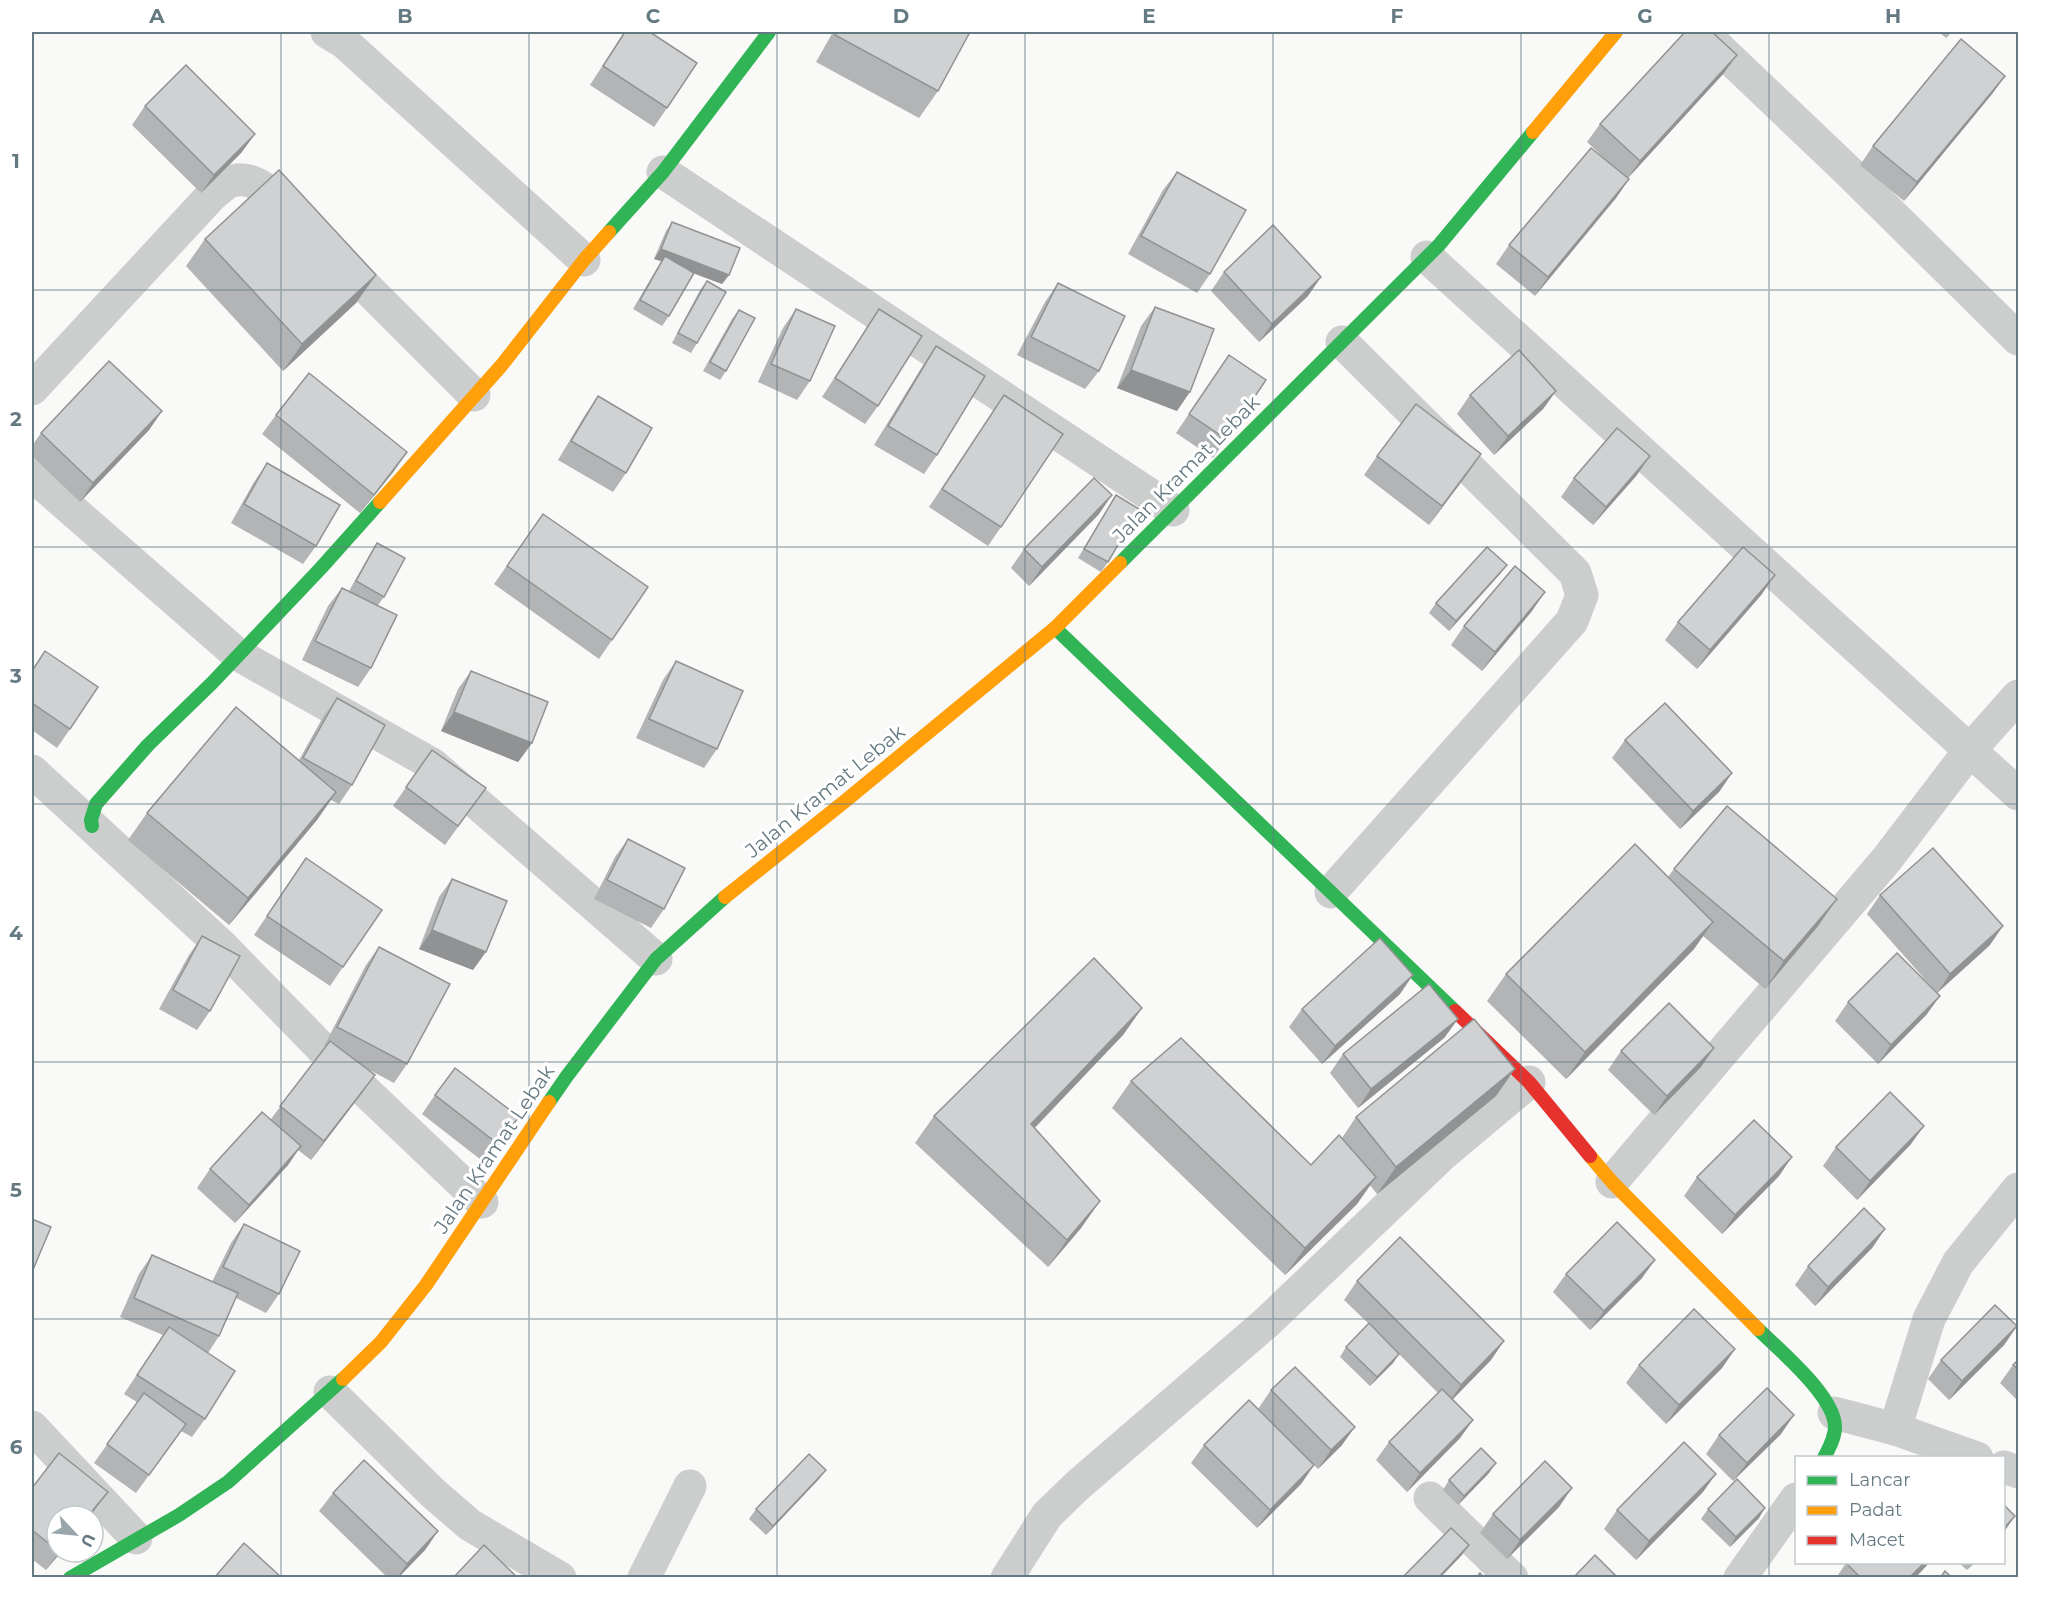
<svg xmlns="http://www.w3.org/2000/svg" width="2050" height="1609" viewBox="0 0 2050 1609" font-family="Montserrat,sans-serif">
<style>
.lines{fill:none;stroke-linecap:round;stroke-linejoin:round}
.street{stroke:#cccece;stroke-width:33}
.fast{stroke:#30b455;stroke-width:14}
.slow{stroke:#ff9f0a;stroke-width:14}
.jam{stroke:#e5322d;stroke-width:14}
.wall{fill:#b2b4b5}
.shaded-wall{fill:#919293}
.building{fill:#cfd1d2;stroke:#919293;stroke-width:1.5}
.grid{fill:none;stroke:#657982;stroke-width:1.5;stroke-opacity:0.55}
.labels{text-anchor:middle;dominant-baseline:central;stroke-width:6;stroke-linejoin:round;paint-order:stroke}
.street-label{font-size:20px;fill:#657982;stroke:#fff}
.neatline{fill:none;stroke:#657982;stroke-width:2}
.grid-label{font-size:20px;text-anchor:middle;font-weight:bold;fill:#657982}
</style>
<rect width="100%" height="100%" fill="#f9f9f8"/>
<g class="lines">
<!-- street -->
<g class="street">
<path d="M327 32 345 43 584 260"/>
<path d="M1702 32 1848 171 2018 339"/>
<path d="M663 172 1173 510"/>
<path d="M335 256 474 395"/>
<path d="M1427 257 2018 794"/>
<path d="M32 389 212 195C217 191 222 186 227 183 253 170 277 199 294 215"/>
<path d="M32 475 237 654 432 764 656 959"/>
<path d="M32 771 223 947 341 1068 482 1202"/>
<path d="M1331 892 1572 621 1582 595 1575 573 1342 342"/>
<path d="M1612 1182 1887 859 1970 750 2018 696"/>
<path d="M330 1392 434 1494 470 1525 560 1578"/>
<path d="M1834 1413 1895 1429 1977 1458"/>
<path d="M32 1427 136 1538"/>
<path d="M1895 1429 1929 1319 1958 1263 2018 1189"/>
<path d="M2004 1467 2018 1472"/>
<path d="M1430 1498 1512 1578"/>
<path d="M644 1578 690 1486"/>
<path d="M1007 1578 1047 1515 1077 1486 1266 1323 1443 1154 1529 1082"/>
<path d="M1740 1578 1796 1499"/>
</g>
<!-- fast -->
<g class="fast">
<path d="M609 232 663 172 769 32"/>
<path d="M1120 563 1439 245 1533 132"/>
<path d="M1055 628 1455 1011"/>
<path d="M92 826 91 820 96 804 148 745 212 683 321 568 380 502"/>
<path d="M549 1102 567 1076 656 959 725 897"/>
<path d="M1758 1329C1779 1350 1835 1396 1835 1427 1835 1438 1829 1448 1824 1458"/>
<path d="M70 1578 179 1515 228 1482 343 1379"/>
</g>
<!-- slow -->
<g class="slow">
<path d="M1533 132 1616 32"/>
<path d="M380 502 501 366 584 260 609 232"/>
<path d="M725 897 844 802 1055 628 1120 563"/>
<path d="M1590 1156 1612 1182 1758 1329"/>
<path d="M343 1379 381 1342 426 1285 549 1102"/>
</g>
<!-- jam -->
<path class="jam" d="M1455 1011 1529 1082 1590 1156"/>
</g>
<!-- wall -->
<g class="wall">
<path d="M624 32H650L667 108 654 127 590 85Z"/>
<path d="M833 32H970L938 91 919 118 816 62Z"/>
<path d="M1939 32H1952L1946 38Z"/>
<path d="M1724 73 1628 178 1629 179 1616 198 1535 296 1496 264 1509 245 1606 160 1587 142 1600 124Z"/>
<path d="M2005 76 1992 94 1904 201 1860 165 1873 146Z"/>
<path d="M145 106 255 134 241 153 201 193 132 125Z"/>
<path d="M1177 172 1210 274 1197 293 1128 254 1163 190Z"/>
<path d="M672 222 729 275 722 284 693 273 669 316 662 326 633 309 661 261 654 259 666 231Z"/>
<path d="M205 239 376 275 356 303 283 371 186 266Z"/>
<path d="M1224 272 1308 296 1259 342 1211 291Z"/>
<path d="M707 281 697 343 691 353 672 343 700 290Z"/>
<path d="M1058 283 1099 371 1085 389 1017 355 1045 302Z"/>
<path d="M1155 307 1177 411 1117 388 1141 326Z"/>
<path d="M796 309 810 381 797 400 758 382 783 328Z"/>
<path d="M879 309 878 406 865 424 822 397Z"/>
<path d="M739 310 726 371 720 380 703 371 732 319Z"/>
<path d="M936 346 937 455 924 474 874 445 923 365Z"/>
<path d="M1229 355 1266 380 1213 458 1176 433Z"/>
<path d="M1556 391 1543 409 1494 455 1457 414 1470 395Z"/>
<path d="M1004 395 1001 527 988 546 929 507Z"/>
<path d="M598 396 626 473 613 492 558 460 585 415Z"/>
<path d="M162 411 149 430 80 502 32 456V446L41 433Z"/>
<path d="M276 415 394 471 360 513 262 434Z"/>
<path d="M1377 456 1468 473 1429 525 1364 475Z"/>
<path d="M267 463 316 546 303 564 231 523 254 482Z"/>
<path d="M1637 475 1593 525 1561 497 1574 478Z"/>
<path d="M1116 495 1108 562 1101 572 1078 558Z"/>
<path d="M543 514 612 640 599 659 494 584Z"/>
<path d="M1099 514 1029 586 1011 568 1024 549Z"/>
<path d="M377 543 384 597 378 605 371 668 358 687 302 660 328 606 342 588 360 596 349 591 371 552Z"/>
<path d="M1500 574 1449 631 1429 613 1436 603Z"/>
<path d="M1762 594 1697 669 1665 640 1678 622Z"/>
<path d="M1532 611 1482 671 1451 645 1464 626Z"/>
<path d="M45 651 70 729 57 748 32 730V670Z"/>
<path d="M676 661 717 749 704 768 636 738 663 680Z"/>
<path d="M471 671 532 743 518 762 441 731 458 689Z"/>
<path d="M337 698 352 785 339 804 331 800 317 820 229 925 128 840 147 813 299 760 323 717Z"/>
<path d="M1625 740 1732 773 1719 792 1680 829 1612 758Z"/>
<path d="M432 750 486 788 445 845 393 806Z"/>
<path d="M628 839 664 909 651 928 594 899 615 857Z"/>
<path d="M1674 869 1818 926 1765 989 1703 936 1694 949 1566 1079 1487 1001 1506 974 1668 877Z"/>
<path d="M293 877 382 910 330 986 254 935Z"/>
<path d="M452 879 473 970 419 949 439 897Z"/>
<path d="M1880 895 1990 945 1937 993 1867 914Z"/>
<path d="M202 936 210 1011 197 1030 159 1009 189 955Z"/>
<path d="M379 947 407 1064 394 1083 366 1068 362 1093 311 1160 298 1150 288 1165 235 1223 197 1188 210 1169 271 1119 325 1047 324 1046 366 965Z"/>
<path d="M1400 994 1322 1064 1289 1027 1302 1009Z"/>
<path d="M1848 1002 1927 1014 1878 1064 1835 1021Z"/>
<path d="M1142 1008 1123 1035 1035 1128 1100 1201 1081 1228 1048 1267 915 1143 934 1116Z"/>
<path d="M1458 1019 1444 1038 1358 1108 1330 1073 1343 1054Z"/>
<path d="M1621 1051 1701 1067 1654 1115 1608 1070Z"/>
<path d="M1131 1081 1311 1165 1342 1138 1356 1117 1496 1096 1377 1194 1370 1185 1357 1204 1285 1275 1112 1108Z"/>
<path d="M435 1095 519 1117 485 1163 422 1114Z"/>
<path d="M1911 1144 1857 1200 1823 1166 1836 1147Z"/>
<path d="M1779 1176 1722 1234 1684 1196 1697 1177Z"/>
<path d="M244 1224 279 1294 266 1313 236 1298 219 1336 208 1353 205 1419 192 1437 181 1431 136 1493 94 1463 137 1402 124 1394 163 1335 120 1317 139 1274 152 1255 212 1282 231 1243Z"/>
<path d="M1885 1229 1872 1248 1815 1306 1795 1285 1808 1266Z"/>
<path d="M1566 1274 1642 1278 1590 1330 1553 1292Z"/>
<path d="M1357 1281 1491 1360 1453 1399 1473 1420 1460 1438 1407 1492 1376 1460 1389 1442 1438 1393 1399 1354 1393 1363 1370 1386 1340 1357 1346 1347 1369 1324 1344 1300Z"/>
<path d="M2017 1326 2004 1345 1949 1400 1928 1379 1941 1360Z"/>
<path d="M1735 1349 1722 1368 1666 1424 1626 1383 1639 1365Z"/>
<path d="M2019 1359V1402L2000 1383 2013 1365Z"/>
<path d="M1271 1390 1342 1445 1318 1469 1258 1409Z"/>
<path d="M1781 1434 1733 1481 1706 1454 1719 1435Z"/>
<path d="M1204 1445 1314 1465 1301 1484 1257 1528 1191 1463Z"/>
<path d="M826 1470 819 1479 766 1535 749 1519 756 1509Z"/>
<path d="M1489 1473 1458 1505 1443 1490 1449 1480Z"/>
<path d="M32 1488 95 1510 90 1516H57V1552H61L46 1570 32 1559Z"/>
<path d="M1703 1492 1636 1560 1604 1529 1617 1510Z"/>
<path d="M333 1493 438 1531 425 1550 398 1578H388L319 1511Z"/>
<path d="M1559 1507 1507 1559 1480 1533 1493 1514Z"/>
<path d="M1708 1509 1759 1518 1730 1547 1701 1519Z"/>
<path d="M1846 1563H1929L1915 1578H1836Z"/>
<path d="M1959 1563H1975L1967 1570Z"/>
</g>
<!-- shaded-wall -->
<g class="shaded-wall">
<path d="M1737 55 1724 73 1627 179 1640 161Z"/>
<path d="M2005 76 1992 94 1904 201 1917 182Z"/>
<path d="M255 134 241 153 201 193 214 175Z"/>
<path d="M1629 179 1616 198 1535 296 1548 277Z"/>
<path d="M661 249 729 275 722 284 661 261 665 256 661 261 654 259Z"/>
<path d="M376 275 356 303 283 371 302 344Z"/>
<path d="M1321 277 1308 296 1259 342 1272 324Z"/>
<path d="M1131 370 1190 392 1177 411 1117 388Z"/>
<path d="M1556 391 1543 409 1494 455 1508 436Z"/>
<path d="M162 411 149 430 80 502 93 483Z"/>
<path d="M407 452 394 471 360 513 374 495Z"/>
<path d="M1481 454 1468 473 1429 525 1442 506Z"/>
<path d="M1650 456 1637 475 1593 525 1606 507Z"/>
<path d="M1112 495 1099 514 1029 586 1042 567Z"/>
<path d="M1507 565 1500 574 1449 631 1456 621Z"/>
<path d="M1775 575 1762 594 1697 669 1710 650Z"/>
<path d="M1545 592 1532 611 1482 671 1495 652Z"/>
<path d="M454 712 532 743 518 762 441 731Z"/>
<path d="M1732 773 1719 792 1680 829 1693 811Z"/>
<path d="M336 792 317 820 229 925 248 898Z"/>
<path d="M1837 899 1818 926 1765 989 1784 961Z"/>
<path d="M1713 922 1694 949 1566 1079 1585 1052Z"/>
<path d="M2003 926 1990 945 1937 993 1950 974Z"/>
<path d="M432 930 486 952 473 970 419 949Z"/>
<path d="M1413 975 1400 994 1322 1064 1335 1046Z"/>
<path d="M1940 996 1927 1014 1878 1064 1891 1045Z"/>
<path d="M1142 1008 1123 1035 1012 1151 1031 1124Z"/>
<path d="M1458 1019 1444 1038 1358 1108 1371 1089Z"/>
<path d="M1714 1048 1701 1067 1654 1115 1667 1096Z"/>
<path d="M1515 1069 1496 1096 1377 1194 1396 1167Z"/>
<path d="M375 1075 362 1093 311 1160 324 1141Z"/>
<path d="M519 1117 506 1136 485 1163 498 1144Z"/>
<path d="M1924 1126 1911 1144 1857 1200 1870 1181Z"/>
<path d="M301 1146 288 1165 235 1223 249 1205Z"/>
<path d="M1792 1157 1779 1176 1722 1234 1735 1215Z"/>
<path d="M1376 1177 1357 1204 1285 1275 1305 1248Z"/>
<path d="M1100 1201 1081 1228 1048 1267 1067 1240Z"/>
<path d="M1885 1229 1872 1248 1815 1306 1828 1287Z"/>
<path d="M1655 1260 1642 1278 1590 1330 1604 1311Z"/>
<path d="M2017 1326 2004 1345 1949 1400 1962 1381Z"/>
<path d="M1504 1341 1491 1360 1448 1404 1461 1385Z"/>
<path d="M1735 1349 1722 1368 1666 1424 1679 1405Z"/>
<path d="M1399 1354 1393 1363 1370 1386 1377 1377Z"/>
<path d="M1794 1415 1781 1434 1733 1481 1747 1463Z"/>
<path d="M1473 1420 1460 1438 1407 1492 1420 1473Z"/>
<path d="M1355 1427 1342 1445 1318 1469 1331 1450Z"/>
<path d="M1496 1463 1489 1473 1458 1505 1464 1496Z"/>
<path d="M1314 1465 1301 1484 1257 1528 1270 1510Z"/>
<path d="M826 1470 819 1479 766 1535 773 1526Z"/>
<path d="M1716 1474 1703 1492 1636 1560 1649 1541Z"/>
<path d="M1572 1488 1559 1507 1507 1559 1520 1540Z"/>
<path d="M108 1492 90 1516H88Z"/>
<path d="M1765 1508 1759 1518 1730 1547 1736 1537Z"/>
<path d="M2015 1516 2004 1532V1528Z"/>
<path d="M438 1531 425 1550 398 1578H397L407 1564Z"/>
<path d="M1469 1545 1462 1555 1440 1578H1438Z"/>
<path d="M59 1552H61L46 1570Z"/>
<path d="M1924 1563H1929L1915 1578H1909Z"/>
</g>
<!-- building -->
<g class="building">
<path d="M625 32H650L697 63 667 108 603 66Z"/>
<path d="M837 32H970L938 91 835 35Z"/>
<path d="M1685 32H1712L1737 55 1640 161 1600 124Z"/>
<path d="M1961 39 2005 76 1917 182 1873 146Z"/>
<path d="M186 65 255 134 214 175 145 106Z"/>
<path d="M1591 148 1629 179 1548 277 1509 245Z"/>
<path d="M279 170 376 275 302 344 205 239Z"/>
<path d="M1177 172 1246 210 1210 274 1141 236Z"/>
<path d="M672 222 740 248 729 275 661 249Z"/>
<path d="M1273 225 1321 277 1272 324 1224 272Z"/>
<path d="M665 256 694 273 669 316 640 300Z"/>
<path d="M707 281 726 292 697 343 678 333Z"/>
<path d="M1058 283 1125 316 1099 371 1031 337Z"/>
<path d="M1155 307 1214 329 1190 392 1131 370Z"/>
<path d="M796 309 835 326 810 381 771 364Z"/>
<path d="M879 309 922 336 878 406 835 378Z"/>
<path d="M739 310 755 318 726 371 710 362Z"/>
<path d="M936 346 985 376 937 455 888 426Z"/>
<path d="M1519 350 1556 391 1508 436 1470 395Z"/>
<path d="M1229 355 1266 380 1226 439 1189 414Z"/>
<path d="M109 361 162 411 93 483 41 433Z"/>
<path d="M309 373 407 452 374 495 276 415Z"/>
<path d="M1004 395 1063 434 1001 527 942 489Z"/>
<path d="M598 396 652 428 626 473 571 441Z"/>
<path d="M1416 404 1481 454 1442 506 1377 456Z"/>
<path d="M1617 428 1650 456 1606 507 1574 478Z"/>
<path d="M267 463 340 505 316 546 244 504Z"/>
<path d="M1094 478 1112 495 1042 567 1024 549Z"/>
<path d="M1116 495 1139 509 1108 562 1084 549Z"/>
<path d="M543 514 648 587 612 640 507 566Z"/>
<path d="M377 543 405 558 384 597 356 581Z"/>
<path d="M1487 547 1507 565 1456 621 1436 603Z"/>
<path d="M1743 547 1775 575 1710 650 1678 622Z"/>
<path d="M1515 566 1545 592 1495 652 1464 626Z"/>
<path d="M342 588 397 615 371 668 315 641Z"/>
<path d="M45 651 98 687 70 729 32 703V671Z"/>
<path d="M676 661 743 691 717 749 649 719Z"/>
<path d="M471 671 548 702 532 743 454 712Z"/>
<path d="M337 698 385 725 352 785 303 758Z"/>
<path d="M1665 703 1732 773 1693 811 1625 740Z"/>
<path d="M236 707 336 792 248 898 147 813Z"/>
<path d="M432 750 486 788 458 826 406 787Z"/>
<path d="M1727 806 1837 899 1784 961 1674 869Z"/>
<path d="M628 839 685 868 664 909 607 880Z"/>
<path d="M1635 844 1713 922 1585 1052 1506 974Z"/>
<path d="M1933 848 2003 926 1950 974 1880 895Z"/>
<path d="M306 858 382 910 343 967 267 916Z"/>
<path d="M452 879 507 901 486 952 432 930Z"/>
<path d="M202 936 240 956 210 1011 173 990Z"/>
<path d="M1380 938 1413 975 1335 1046 1302 1009Z"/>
<path d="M379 947 450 984 407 1064 337 1027Z"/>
<path d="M1897 953 1940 996 1891 1045 1848 1002Z"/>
<path d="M1094 958 1142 1008 1031 1124 1100 1201 1067 1240 934 1116Z"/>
<path d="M1429 984 1458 1019 1371 1089 1343 1054Z"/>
<path d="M1669 1003 1714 1048 1667 1096 1621 1051Z"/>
<path d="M1474 1019 1515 1069 1396 1167 1356 1117Z"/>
<path d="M1181 1038 1311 1165 1339 1135 1376 1177 1305 1248 1131 1081Z"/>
<path d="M330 1041 375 1075 324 1141 280 1106Z"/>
<path d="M455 1068 519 1117 498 1144 435 1095Z"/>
<path d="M1890 1092 1924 1126 1870 1181 1836 1147Z"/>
<path d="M262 1112 301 1146 249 1205 210 1169Z"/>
<path d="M1754 1120 1792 1157 1735 1215 1697 1177Z"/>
<path d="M1864 1208 1885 1229 1828 1287 1808 1266Z"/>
<path d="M32 1219 51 1227 32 1272Z"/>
<path d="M1617 1222 1655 1260 1604 1311 1566 1274Z"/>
<path d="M244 1224 300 1251 279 1294 223 1267Z"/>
<path d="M1400 1237 1504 1341 1461 1385 1357 1281Z"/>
<path d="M152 1255 238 1293 219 1336 134 1298Z"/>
<path d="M1995 1305 2017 1326 1962 1381 1941 1360Z"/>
<path d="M1694 1309 1735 1349 1679 1405 1639 1365Z"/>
<path d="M1369 1323 1399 1354 1377 1377 1346 1347Z"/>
<path d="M169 1327 235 1371 205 1419 137 1375Z"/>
<path d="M2019 1359V1370L2013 1365Z"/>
<path d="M1295 1367 1355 1427 1331 1450 1271 1390Z"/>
<path d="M1767 1388 1794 1415 1747 1463 1719 1435Z"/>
<path d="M1442 1389 1473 1420 1420 1473 1389 1442Z"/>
<path d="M144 1393 186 1424 149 1475 107 1444Z"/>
<path d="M1249 1400 1314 1465 1270 1510 1204 1445Z"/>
<path d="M1684 1442 1716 1474 1649 1541 1617 1510Z"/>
<path d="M1481 1448 1496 1463 1464 1496 1449 1480Z"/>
<path d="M59 1453 108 1492 88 1516H57V1550L32 1530V1488Z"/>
<path d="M809 1454 826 1470 773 1526 756 1509Z"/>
<path d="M364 1460 438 1531 407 1564 333 1493Z"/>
<path d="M1545 1461 1572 1488 1520 1540 1493 1514Z"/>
<path d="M1737 1479 1765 1508 1736 1537 1708 1509Z"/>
<path d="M2004 1505 2015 1516 2004 1528Z"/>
<path d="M1451 1528 1469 1545 1438 1578H1402Z"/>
<path d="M244 1543 282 1578H214Z"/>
<path d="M484 1545 518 1578H453Z"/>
<path d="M1595 1555 1618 1578H1573Z"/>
<path d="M1846 1563H1924L1909 1578H1861Z"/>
<path d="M1945 1571 1952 1578H1940Z"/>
<path d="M1480 1573 1484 1578H1476Z"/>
</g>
<!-- grid -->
<path class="grid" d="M281 32V1578M529 32V1578M777 32V1578M1025 32V1578M1273 32V1578M1521 32V1578M1769 32V1578M32 290H2018M32 547H2018M32 804H2018M32 1062H2018M32 1319H2018"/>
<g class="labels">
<!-- street labels -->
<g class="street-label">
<text transform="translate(1186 469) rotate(-45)">Jalan Kramat Lebak</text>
<text transform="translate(825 791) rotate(-39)">Jalan Kramat Lebak</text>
<text transform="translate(494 1149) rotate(-56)">Jalan Kramat Lebak</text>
</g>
</g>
<!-- border -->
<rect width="2050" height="1609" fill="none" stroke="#ffffff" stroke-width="66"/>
<!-- legend -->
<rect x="1795" y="1456" width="210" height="108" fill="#ffffff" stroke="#c1c9cd" stroke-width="1.5"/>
<rect x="1807" y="1476" width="30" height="9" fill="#30b455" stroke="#c1c9cd" stroke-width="1.5"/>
<text x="1849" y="1486" font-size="18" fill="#657982">Lancar</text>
<rect x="1807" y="1506" width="30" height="9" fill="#ff9f0a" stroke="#c1c9cd" stroke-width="1.5"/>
<text x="1849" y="1516" font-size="18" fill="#657982">Padat</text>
<rect x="1807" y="1536" width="30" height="9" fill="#e5322d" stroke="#c1c9cd" stroke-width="1.5"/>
<text x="1849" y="1546" font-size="18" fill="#657982">Macet</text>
<!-- north arrow -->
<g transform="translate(75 1534) rotate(116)"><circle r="28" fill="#ffffff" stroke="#c1c9cd" stroke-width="1.5"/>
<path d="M0-4.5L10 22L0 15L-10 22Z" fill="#99a6ab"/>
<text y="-9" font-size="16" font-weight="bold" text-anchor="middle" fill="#657982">U</text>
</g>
<rect x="33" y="33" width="1984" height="1543" class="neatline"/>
<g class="grid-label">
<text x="157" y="23">A</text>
<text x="405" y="23">B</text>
<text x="653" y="23">C</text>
<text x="901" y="23">D</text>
<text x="1149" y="23">E</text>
<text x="1397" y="23">F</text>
<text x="1645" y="23">G</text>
<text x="1893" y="23">H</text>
<text x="16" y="168">1</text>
<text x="16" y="426">2</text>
<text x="16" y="683">3</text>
<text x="16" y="940">4</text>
<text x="16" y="1197">5</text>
<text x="16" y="1454">6</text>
</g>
</svg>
